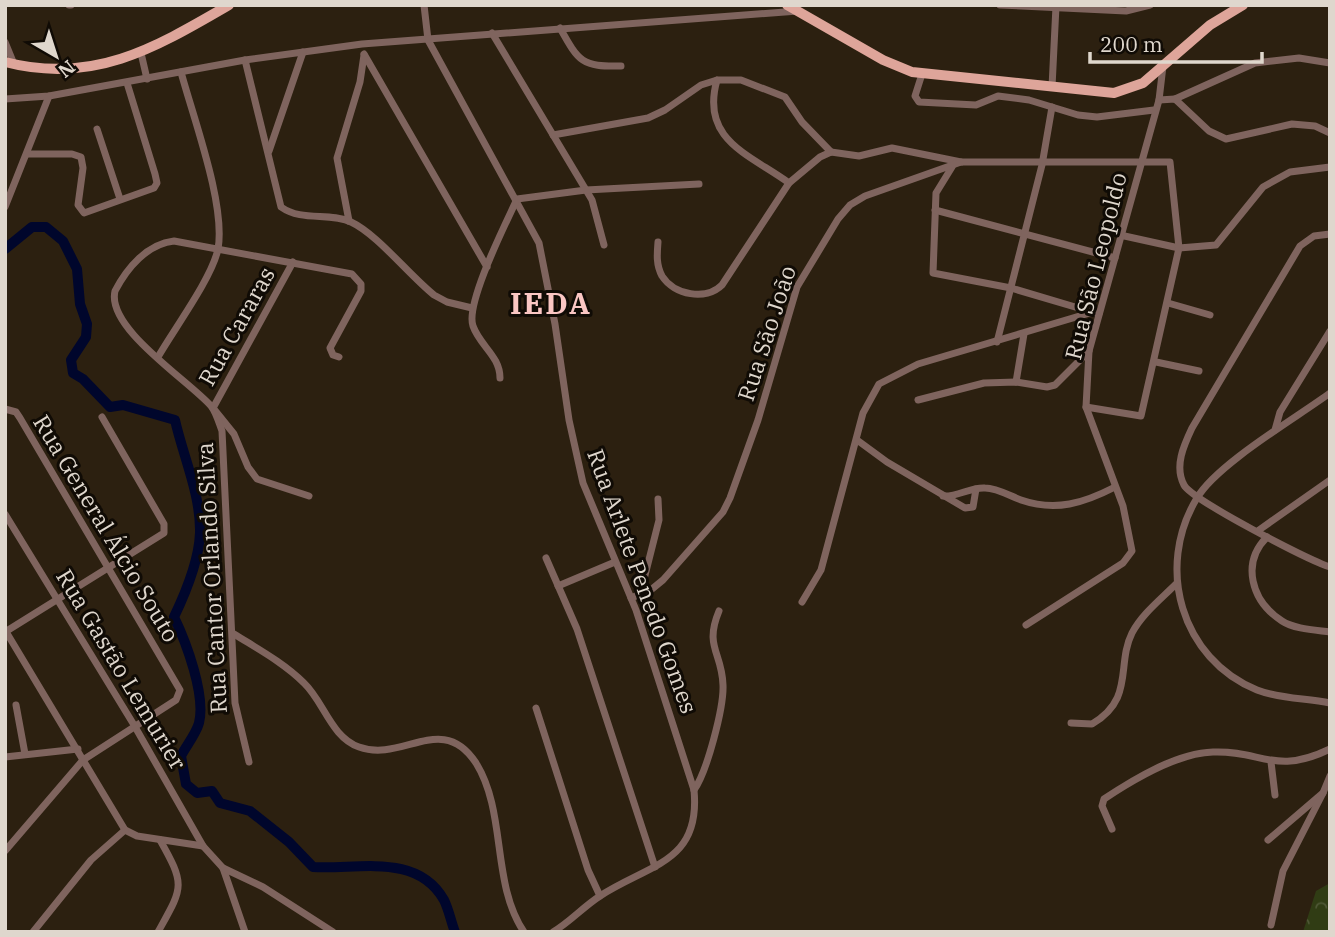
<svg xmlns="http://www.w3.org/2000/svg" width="1335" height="937" viewBox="0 0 1335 937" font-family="'IBM Plex Serif',serif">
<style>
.forest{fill:url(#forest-crowns)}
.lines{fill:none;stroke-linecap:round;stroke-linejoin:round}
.river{stroke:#00062c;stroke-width:10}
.minor{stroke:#7f645e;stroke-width:7}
.major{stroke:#dea59a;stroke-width:10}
.labels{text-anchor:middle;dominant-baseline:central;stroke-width:6;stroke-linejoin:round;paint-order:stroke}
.street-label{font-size:23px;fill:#dfd7cd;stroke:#100b05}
.district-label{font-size:30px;font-weight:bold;letter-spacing:2px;fill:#fac6c3;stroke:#100b05}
</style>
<defs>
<pattern id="forest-crowns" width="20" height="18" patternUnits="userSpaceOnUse" patternTransform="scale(1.75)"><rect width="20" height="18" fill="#303c14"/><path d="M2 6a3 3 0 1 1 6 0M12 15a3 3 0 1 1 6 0" fill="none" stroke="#4e5735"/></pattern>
</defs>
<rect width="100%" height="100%" fill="#2c2010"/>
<!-- forest -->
<path class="forest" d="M1330 883V932H1303L1316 891Z"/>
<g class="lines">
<!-- river -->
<path class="river" d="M5 249 32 227H46L63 241 77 269 80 304 87 324 86 337 71 360 73 373 83 379 110 407 123 405 175 420C183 456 201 495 200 533 199 561 186 592 174 617 186 642 206 695 199 723 196 734 186 746 181 756L186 784 197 793 212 791 220 803 250 811 289 842 313 867C357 870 417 852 444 900 449 910 451 922 455 932"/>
<!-- minor -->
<g class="minor">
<path d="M69 5H71"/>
<path d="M424 5 428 40 539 243 555 324 569 420 583 483 636 610 694 790C701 863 649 864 600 896 583 907 570 922 553 932"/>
<path d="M1000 5 1126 11 1150 5"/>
<path d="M560 28C579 62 582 67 621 66"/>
<path d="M492 33 592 200 604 245"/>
<path d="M5 42 14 64"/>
<path d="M141 53 147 79"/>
<path d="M364 54 487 267"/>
<path d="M245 60 281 207C302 222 329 212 351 222 377 234 409 275 434 295L447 302 472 308"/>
<path d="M922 74 915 96 919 102 976 105 998 96 1029 100 1078 115 1097 117 1154 110"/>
<path d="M717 80C700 140 749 154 789 183"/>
<path d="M1052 87 1056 6"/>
<path d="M5 99 49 96 245 60 362 44 798 11"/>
<path d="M1175 99 1255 63 1299 58 1330 63"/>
<path d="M1159 100 1175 99 1209 131 1226 139 1292 124 1315 126 1330 133"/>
<path d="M97 129 120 199"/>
<path d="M553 135 648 118 665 110 701 85 717 80H741L785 97 802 122 831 152"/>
<path d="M269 151 303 52"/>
<path d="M27 154H72L81 157 83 168 78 205 84 213 154 188 157 183 155 174 127 83"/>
<path d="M952 167 936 193 933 273 1011 288 1092 312"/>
<path d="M5 207 49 96"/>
<path d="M935 210 1115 258"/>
<path d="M349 221 337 158 360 82 364 55"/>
<path d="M1330 234 1314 236 1300 246 1192 428C1184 445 1174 466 1184 485 1192 500 1308 560 1330 567"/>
<path d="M1120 235 1179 248 1216 245 1263 187 1290 172 1330 167"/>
<path d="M658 242C657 254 656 265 662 276 674 295 706 301 722 285L789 183 820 157 831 152 859 156 892 148 961 162"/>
<path d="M293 262 213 408 234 434 248 467 257 479 309 496"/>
<path d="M1168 303 1210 315"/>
<path d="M997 342 1042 165 1052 107"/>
<path d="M158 357C174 329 212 278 218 249 226 205 193 117 181 72"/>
<path d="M1156 362 1199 371"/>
<path d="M500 378C500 356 480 346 473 326 465 304 506 223 517 199L586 190 699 184"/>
<path d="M1016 382 1024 334"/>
<path d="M1330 393C1296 418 1217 464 1197 498 1155 567 1181 659 1257 690 1280 699 1306 698 1330 703"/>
<path d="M918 400 984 383 1016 382 1047 387 1055 385 1089 351"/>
<path d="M5 409 16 412 20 418 180 690 176 700 83 760 5 851"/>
<path d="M1275 430 1280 412 1330 331"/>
<path d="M857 440 887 462 965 508 973 507 976 489"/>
<path d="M943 496C958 497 970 487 985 488 997 488 1010 496 1021 500 1056 512 1084 503 1115 487"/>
<path d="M5 514 134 725 203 846"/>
<path d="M1259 530 1330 480"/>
<path d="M1267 537C1241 563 1251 601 1282 621 1294 629 1315 630 1330 632"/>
<path d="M546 558 577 629 655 867"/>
<path d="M558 586 615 562"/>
<path d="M640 595 659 520 658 499"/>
<path d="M631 598 652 589 663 580 723 512 730 498 758 420 797 287 838 219 850 205 865 196 961 162H1170L1179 248 1141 416 1086 407"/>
<path d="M802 602 821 570 863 413 879 384 918 364 1093 312 1099 314"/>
<path d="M1026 625 1123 563 1132 551 1123 506 1086 407 1089 351 1159 100 1163 66"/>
<path d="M5 630 125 830 137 836 203 846 223 868 245 932"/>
<path d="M5 632 164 533V524L102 417"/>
<path d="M234 634C258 649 284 663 304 683 324 702 331 737 359 747 403 763 442 711 476 763 507 813 491 883 524 932"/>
<path d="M16 705 25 754"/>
<path d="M536 708 588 870 600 896"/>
<path d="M1071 723 1092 724C1135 699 1116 665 1132 633 1142 614 1161 599 1176 584"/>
<path d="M5 757 78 749"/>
<path d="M249 762 235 703 222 431C219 423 216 412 211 406 188 380 106 328 115 291 127 268 147 244 174 241L352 274 361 284V291L330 348 333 355 339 357"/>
<path d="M1271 762 1275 795"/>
<path d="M694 790C707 772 724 707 723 685 722 652 704 647 719 611"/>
<path d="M1112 829 1102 806 1104 799C1134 779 1177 753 1213 752 1262 750 1274 776 1330 749"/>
<path d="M1268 840 1323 793 1330 776"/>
<path d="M223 868 263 887 333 932"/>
<path d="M1271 925 1283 871 1323 793"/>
<path d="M33 932 91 860 125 830"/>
<path d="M158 932C183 887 186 886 160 840"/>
</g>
<!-- major -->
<g class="major">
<path d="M787 5 883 60 912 72 1114 93 1143 83 1210 25 1243 5"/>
<path d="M5 62C93 85 155 48 229 5"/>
</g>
</g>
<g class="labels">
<!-- street labels -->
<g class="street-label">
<text transform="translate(1095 266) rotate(-76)">Rua São Leopoldo</text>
<text transform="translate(236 326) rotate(-61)">Rua Cararas</text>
<text transform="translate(766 333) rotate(-72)">Rua São João</text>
<text transform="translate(107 528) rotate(59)">Rua General Álcio Souto</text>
<text transform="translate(211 578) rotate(-93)">Rua Cantor Orlando Silva</text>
<text transform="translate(643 581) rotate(70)">Rua Arlete Penedo Gomes</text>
<text transform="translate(122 669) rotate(59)">Rua Gastão Lemurier</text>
</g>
<!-- district labels -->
<g class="district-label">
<text x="551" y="302">IEDA</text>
</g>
</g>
<!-- border -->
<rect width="1335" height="937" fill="none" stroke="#dfd7cd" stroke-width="14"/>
<!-- north arrow -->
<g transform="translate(56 56) rotate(141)" stroke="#100b05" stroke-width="5" paint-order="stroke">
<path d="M0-5L12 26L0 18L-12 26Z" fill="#dfd7cd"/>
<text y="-10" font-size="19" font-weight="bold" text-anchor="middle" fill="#dfd7cd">N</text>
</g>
<!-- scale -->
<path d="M1090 52v10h172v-10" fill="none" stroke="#dfd7cd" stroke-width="3.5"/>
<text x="1100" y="52" font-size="21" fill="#dfd7cd" stroke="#100b05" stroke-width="5" paint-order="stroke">200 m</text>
</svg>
